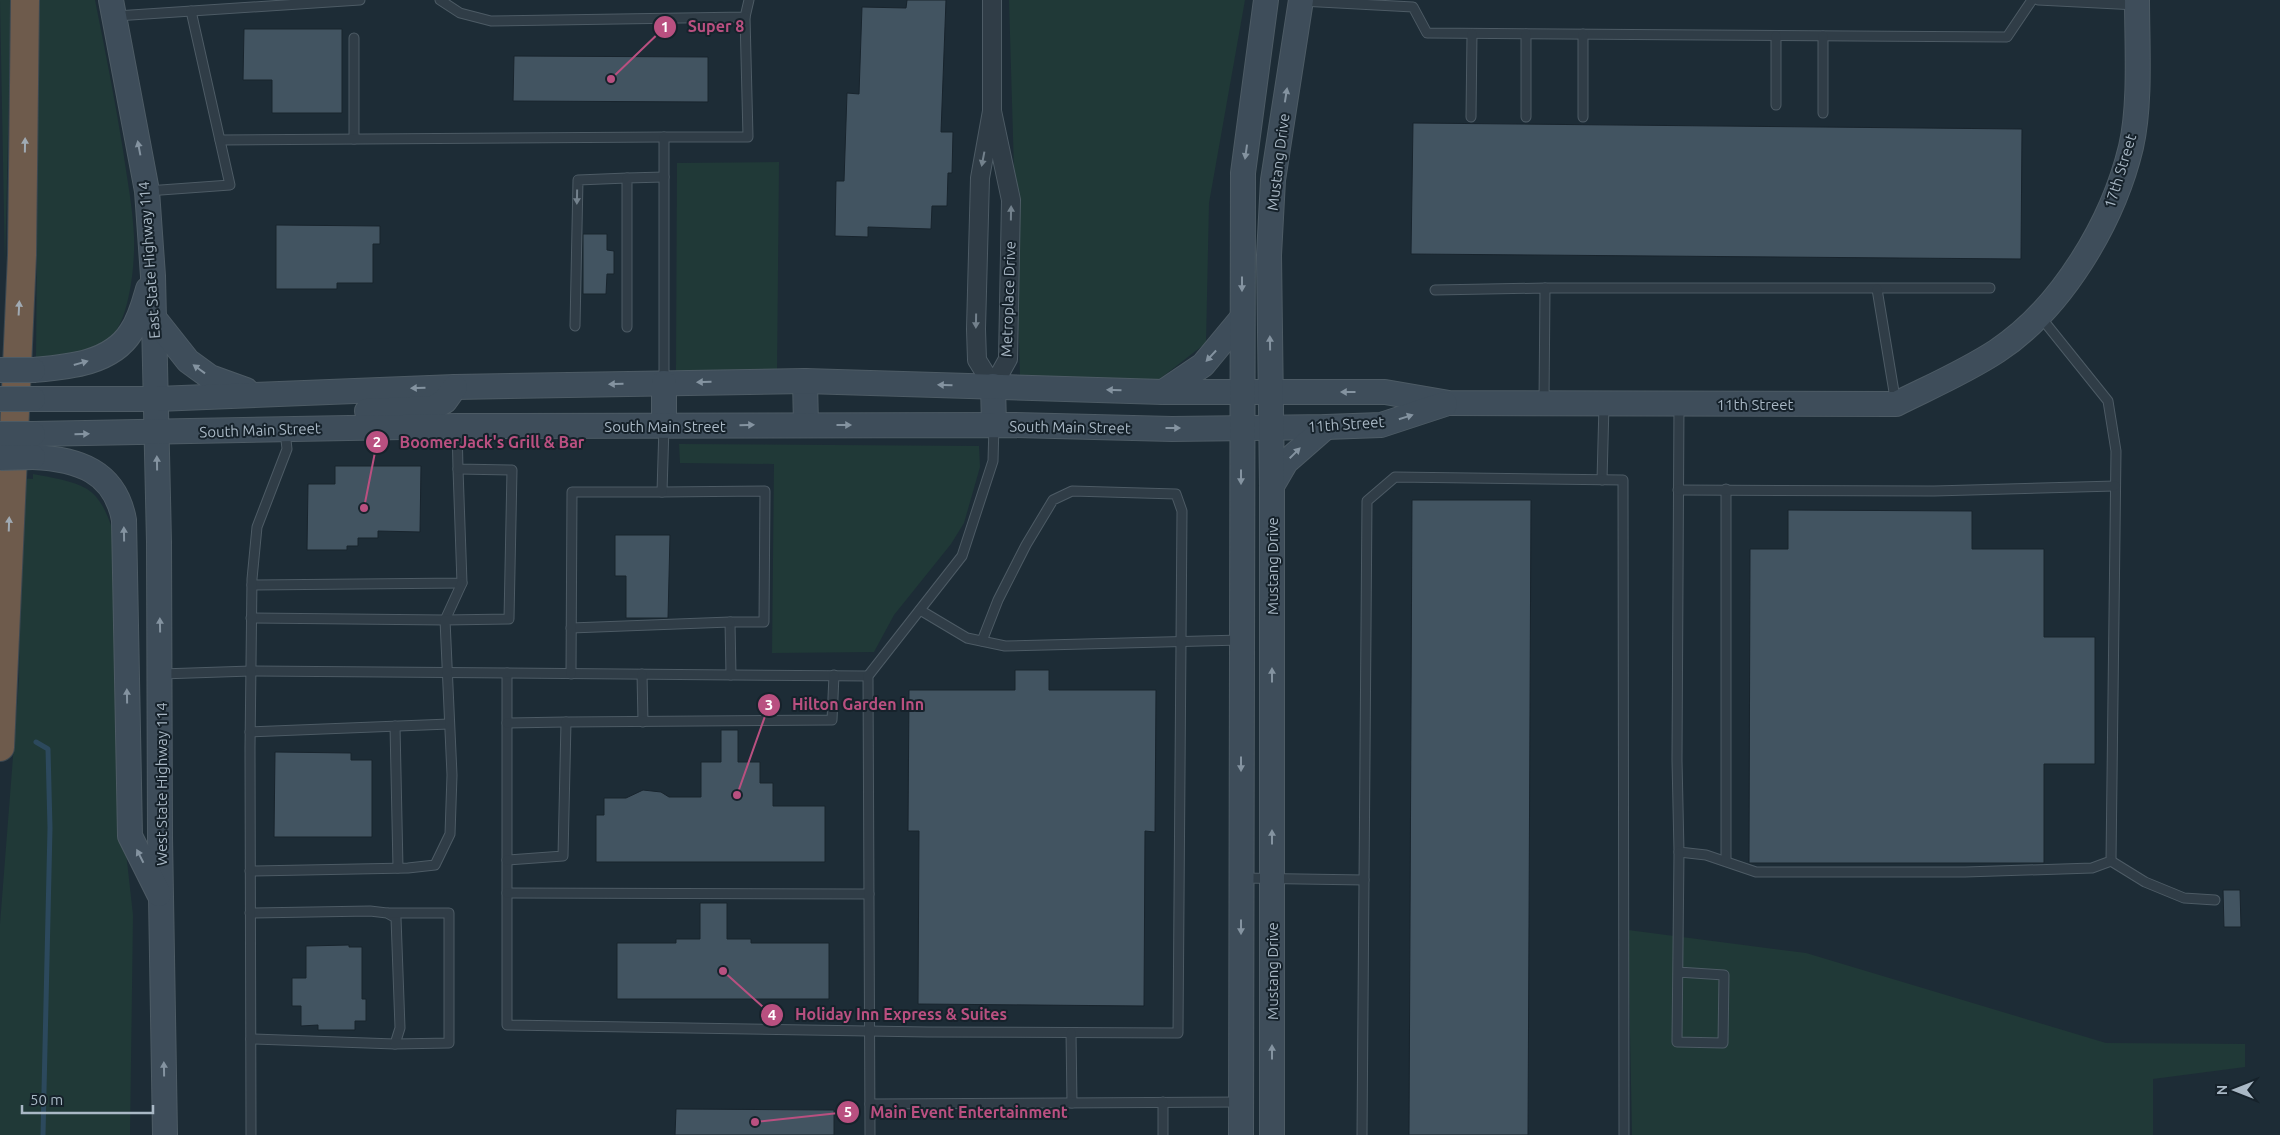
<svg xmlns="http://www.w3.org/2000/svg" width="2280" height="1135" viewBox="0 0 2280 1135" font-family="Ubuntu,sans-serif">
<style>
.green{fill:#203937}
.lines{fill:none;stroke-linecap:round;stroke-linejoin:round}
.stream{stroke:#2c495d;stroke-width:5}
.building{fill:#425461;stroke:#18242d}
.lane-casing{stroke:#4d5b65;stroke-width:11}
.street-casing{stroke:#4d5b65;stroke-width:20}
.secondary-casing{stroke:#4d5b65;stroke-width:26}
.highway-casing{stroke:#3b4851;stroke-width:30}
.lane{stroke:#303d47;stroke-width:9}
.street{stroke:#303d47;stroke-width:18}
.secondary{stroke:#3e4d5a;stroke-width:24}
.highway{stroke:#6e5b4c;stroke-width:28}
.secondary-bridge-casing{stroke:#4d5b65;stroke-width:26;stroke-linecap:butt}
.secondary-bridge{stroke:#3e4d5a;stroke-width:24}
.oneway{fill:#8493a0}
.oneway2{fill:#a0aab3}
.oneway3{fill:#73818c}
.labels{text-anchor:middle;dominant-baseline:central;stroke-width:4;stroke-linejoin:round;paint-order:stroke}
.street-label{font-size:15px;fill:#a9b8c5;stroke:#16222b}
.leader{fill:none;stroke:#b95080;stroke-width:2}
.callout-dot{fill:#b95080;stroke:#16222b;stroke-width:2}
.mark-label{font-size:15px;text-anchor:middle;font-weight:bold;fill:#fff}
.callout-label{font-size:16px;text-anchor:middle;font-weight:bold;fill:#b95080;stroke:#16222b;stroke-width:4;stroke-linejoin:round;paint-order:stroke}
</style>
<rect width="100%" height="100%" fill="#1d2c36"/>
<!-- green -->
<g class="green">
<path d="M0 0H11L5 268Z"/>
<path d="M39 0H95C105 50 115 100 123 150 127 179 133 208 134 237 135 264 130 316 112 336 93 355 61 355 36 357Z"/>
<path d="M1009 0H1245L1209 203 1206 343 1157 381 1020 376Z"/>
<path d="M779 162 777 374 676 373 677 163Z"/>
<path d="M679 444 979 446 980 467 964 523 951 544 894 615 874 652 772 653 774 464 680 463Z"/>
<path d="M33 474C93 485 100 487 118 547L124 834 133 915 130 1135H0V924L19 680 21 478 33 479Z"/>
<path d="M1628 930 1806 953 2106 1043 2245 1044V1067L2153 1079V1135H1632Z"/>
</g>
<g class="lines">
<!-- stream -->
<path class="stream" d="M36 742 48 749 50 828 43 1135"/>
</g>
<!-- building -->
<g class="building">
<path d="M907 0H946L941 132H953L952 173H948L947 206H932L931 229 868 227V237L835 236 836 181H844L847 93 859 94 862 7 906 8Z"/>
<path d="M244 29H342V113H272V80H243Z"/>
<path d="M514 56 708 57V102L513 101Z"/>
<path d="M1413 123 2022 129 2021 259 1411 254Z"/>
<path d="M276 225 380 226V244H373V283H337V289H276Z"/>
<path d="M583 234H607V250L614 251V274H607L606 294H583Z"/>
<path d="M335 466H421L420 532 378 531V538H358V546H347V550H307L308 484H335Z"/>
<path d="M1412 500H1531L1528 1135H1409Z"/>
<path d="M1788 510 1972 511V549H2044V637H2095V764H2044V863H1749L1750 549H1788Z"/>
<path d="M615 535H670L668 618H626V576H615Z"/>
<path d="M1015 670H1049V690H1156L1155 832 1145 831 1144 1006 918 1004 919 831H908L909 690H1015Z"/>
<path d="M721 730H738V762H760V783H773V806H825V862H596V815H604V798H626L643 790 661 792 669 797H701V762H721Z"/>
<path d="M275 752 351 753V760H372V837H274Z"/>
<path d="M2223 890H2240L2241 927H2224Z"/>
<path d="M700 903H727V939H751V943H829V999H617V943H676V939H700Z"/>
<path d="M349 945V947H362V999H366V1021H355V1030H318V1025L301 1026V1006H292V978H306V946Z"/>
<path d="M676 1109 834 1110V1135H675Z"/>
</g>
<g class="lines">
<defs>
<g id="lane">
<path d="M440 0 460 13 491 21 745 17 749 0"/>
<path d="M2038 0 2137 5"/>
<path d="M1301 1 1413 7 1427 33 2007 37 2032 0"/>
<path d="M116 16 360 0"/>
<path d="M1776 36V105"/>
<path d="M1823 36V113"/>
<path d="M354 38V139"/>
<path d="M1471 117 1472 34"/>
<path d="M1526 117V34"/>
<path d="M1583 117V34"/>
<path d="M220 140 664 137"/>
<path d="M147 191 230 185 191 11"/>
<path d="M1545 288H1990"/>
<path d="M1877 289 1896 404"/>
<path d="M1435 290 1545 288 1544 402"/>
<path d="M575 326 578 180 627 178"/>
<path d="M627 327V178L664 177"/>
<path d="M664 382V137H748L745 17"/>
<path d="M1679 404 1677 760 1679 852 1706 855 1756 872H1965L2092 868 2111 861 2116 451 2108 401 2039 315"/>
<path d="M1602 480 1604 405"/>
<path d="M1726 489V861"/>
<path d="M1678 490 1934 491 2115 486"/>
<path d="M662 492 765 491 764 622H730L731 675"/>
<path d="M252 585 462 583 458 469"/>
<path d="M920 610 967 638 1005 646 1241 640"/>
<path d="M251 618 445 620 462 583"/>
<path d="M571 628 730 622"/>
<path d="M507 673V1025L928 1032 1178 1033 1182 511 1176 494 1072 491 1053 500 1026 545 998 600 982 641"/>
<path d="M161 674 251 671 868 676"/>
<path d="M571 674 572 492H662L664 426"/>
<path d="M642 674 643 722"/>
<path d="M507 723 566 722"/>
<path d="M395 726 398 868"/>
<path d="M250 732 449 724"/>
<path d="M507 860 563 856 566 722 832 720 834 675"/>
<path d="M2111 861 2145 882 2184 898 2215 900"/>
<path d="M250 871 408 868 435 865 450 834 452 775 445 620 509 619 512 470 458 469 457 426"/>
<path d="M1243 878 1364 880"/>
<path d="M507 893 869 894"/>
<path d="M250 913 370 911 387 913 396 918 400 1028 395 1044 251 1039"/>
<path d="M388 913H449V1043L395 1044"/>
<path d="M1678 972 1724 975 1723 1043 1677 1042 1679 852"/>
<path d="M1071 1033 1072 1103"/>
<path d="M870 1104 1240 1102"/>
<path d="M251 1135 250 748 252 579 257 527 287 449 285 431"/>
<path d="M870 1135 868 676 962 556 993 461 994 425"/>
<path d="M1163 1135V1102"/>
<path d="M1362 1135 1367 501 1395 477 1623 480 1624 1135"/>
</g>
<path id="street" d="M992 0V111L980 178 976 329 977 360 993 386 1008 359 1011 200 992 111"/>
<g id="secondary">
<path d="M111 0 147 191 153 276 159 542 160 837 165 1135"/>
<path d="M154 318 188 361 210 377 246 390"/>
<path d="M33 370C67 367 111 364 131 332 140 319 144 303 148 289"/>
<path d="M805 381 806 425"/>
<path d="M993 386 994 425"/>
<path d="M1163 392 1203 365 1242 318"/>
<path d="M33 399H157L455 387 805 381 1163 392H1385L1449 403 1896 404C1930 387 1965 372 1997 351 2062 308 2113 222 2131 147 2141 103 2137 45 2137 0"/>
<path d="M367 411 433 408 445 401 455 387"/>
<path d="M664 426V383"/>
<path d="M33 434 457 426 1013 425 1172 429 1326 427 1381 425 1445 404"/>
<path d="M33 457C78 459 115 471 124 520L130 836 159 894"/>
<path d="M1272 486 1286 462 1326 427"/>
<path d="M1241 1135 1243 173 1266 0"/>
<path d="M1272 1135V486L1269 255 1273 180 1301 0"/>
</g>
<path id="highway" d="M0 747 22 255 25 0"/>
</defs>
<!-- lane casing -->
<use href="#lane" class="lane-casing"/>
<!-- street casing -->
<use href="#street" class="street-casing"/>
<!-- secondary casing -->
<use href="#secondary" class="secondary-casing"/>
<!-- highway casing -->
<use href="#highway" class="highway-casing"/>
<!-- lane -->
<use href="#lane" class="lane"/>
<!-- street -->
<use href="#street" class="street"/>
<!-- secondary -->
<use href="#secondary" class="secondary"/>
<!-- highway -->
<use href="#highway" class="highway"/>
<defs>
<g id="secondary-bridge">
<path d="M0 370H33"/>
<path d="M0 399H33"/>
<path d="M0 434H33"/>
<path d="M0 458 33 457"/>
</g>
</defs>
<!-- secondary-bridge casing -->
<use href="#secondary-bridge" class="secondary-bridge-casing"/>
<!-- secondary-bridge -->
<use href="#secondary-bridge" class="secondary-bridge"/>
</g>
<!-- one-way arrows -->
<defs><path id="oneway-solid" d="M-6-.8H1V-3.2L6.5 0L1 3.2V.8H-6Z" transform="scale(1.25)"/></defs>
<g class="oneway">
<use href="#oneway-solid" transform="translate(1286 95) rotate(-81)"/>
<use href="#oneway-solid" transform="translate(139 148) rotate(-101)"/>
<use href="#oneway-solid" transform="translate(1246 152) rotate(98)"/>
<use href="#oneway-solid" transform="translate(1242 284) rotate(90)"/>
<use href="#oneway-solid" transform="translate(1270 343) rotate(-91)"/>
<use href="#oneway-solid" transform="translate(1211 356) rotate(133)"/>
<use href="#oneway-solid" transform="translate(81 363) rotate(-16)"/>
<use href="#oneway-solid" transform="translate(199 369) rotate(-144)"/>
<use href="#oneway-solid" transform="translate(704 382) rotate(179)"/>
<use href="#oneway-solid" transform="translate(616 384) rotate(179)"/>
<use href="#oneway-solid" transform="translate(945 385) rotate(-178)"/>
<use href="#oneway-solid" transform="translate(418 388) rotate(178)"/>
<use href="#oneway-solid" transform="translate(1114 390) rotate(-178)"/>
<use href="#oneway-solid" transform="translate(1348 392) rotate(180)"/>
<use href="#oneway-solid" transform="translate(1406 417) rotate(-18)"/>
<use href="#oneway-solid" transform="translate(747 425) rotate(-1)"/>
<use href="#oneway-solid" transform="translate(844 425)"/>
<use href="#oneway-solid" transform="translate(1173 428)"/>
<use href="#oneway-solid" transform="translate(82 434) rotate(-1)"/>
<use href="#oneway-solid" transform="translate(1295 453) rotate(-45)"/>
<use href="#oneway-solid" transform="translate(157 463) rotate(-91)"/>
<use href="#oneway-solid" transform="translate(1241 477) rotate(90)"/>
<use href="#oneway-solid" transform="translate(124 534) rotate(-91)"/>
<use href="#oneway-solid" transform="translate(160 625) rotate(-91)"/>
<use href="#oneway-solid" transform="translate(1272 675) rotate(-90)"/>
<use href="#oneway-solid" transform="translate(127 696) rotate(-91)"/>
<use href="#oneway-solid" transform="translate(1241 764) rotate(90)"/>
<use href="#oneway-solid" transform="translate(1272 837) rotate(-90)"/>
<use href="#oneway-solid" transform="translate(140 856) rotate(-117)"/>
<use href="#oneway-solid" transform="translate(1241 927) rotate(90)"/>
<use href="#oneway-solid" transform="translate(1272 1052) rotate(-90)"/>
<use href="#oneway-solid" transform="translate(164 1069) rotate(-91)"/>
</g>
<g class="oneway2">
<use href="#oneway-solid" transform="translate(25 145) rotate(-89)"/>
<use href="#oneway-solid" transform="translate(19 308) rotate(-87)"/>
<use href="#oneway-solid" transform="translate(9 524) rotate(-88)"/>
</g>
<g class="oneway3">
<use href="#oneway-solid" transform="translate(983 159) rotate(101)"/>
<use href="#oneway-solid" transform="translate(577 197) rotate(91)"/>
<use href="#oneway-solid" transform="translate(1011 213) rotate(-89)"/>
<use href="#oneway-solid" transform="translate(976 321) rotate(91)"/>
</g>
<g class="labels">
<!-- street labels -->
<g class="street-label">
<text transform="translate(1278 162) rotate(-83)">Mustang Drive</text>
<text transform="translate(2120 171) rotate(-73)">17th Street</text>
<text transform="translate(149 260) rotate(-94)">East State Highway 114</text>
<text transform="translate(1008 299) rotate(-88)">Metroplace Drive</text>
<text x="1755" y="404">11th Street</text>
<text transform="translate(1346 424) rotate(-4)">11th Street</text>
<text x="665" y="426">South Main Street</text>
<text transform="translate(1070 427) rotate(1)">South Main Street</text>
<text transform="translate(260 430) rotate(-2)">South Main Street</text>
<text transform="translate(1272 566) rotate(-90)">Mustang Drive</text>
<text transform="translate(161 784) rotate(-90)">West State Highway 114</text>
<text transform="translate(1272 971) rotate(-90)">Mustang Drive</text>
</g>
</g>
<!-- callouts -->
<path class="leader" d="M611 79L665 27M364 508L377 442M737 795L769 705M723 971L772 1015M755 1122L848 1112"/>
<g class="callout-dot">
<circle cx="611" cy="79" r="5"/>
<circle cx="364" cy="508" r="5"/>
<circle cx="737" cy="795" r="5"/>
<circle cx="723" cy="971" r="5"/>
<circle cx="755" cy="1122" r="5"/>
<circle cx="665" cy="27" r="12"/>
<circle cx="377" cy="442" r="12"/>
<circle cx="769" cy="705" r="12"/>
<circle cx="772" cy="1015" r="12"/>
<circle cx="848" cy="1112" r="12"/>
</g>
<g class="mark-label">
<text x="665" y="32">1</text>
<text x="377" y="447">2</text>
<text x="769" y="710">3</text>
<text x="772" y="1020">4</text>
<text x="848" y="1117">5</text>
</g>
<g class="callout-label">
<text x="716" y="32">Super 8</text>
<text x="492" y="448">BoomerJack's Grill &amp; Bar</text>
<text x="858" y="710">Hilton Garden Inn</text>
<text x="901" y="1020">Holiday Inn Express &amp; Suites</text>
<text x="969" y="1118">Main Event Entertainment</text>
</g>
<!-- north arrow -->
<g transform="translate(2235 1090) rotate(270)" stroke="#16222b" stroke-width="4" paint-order="stroke">
<path d="M0-4L9 19L0 12L-9 19Z" fill="#a9b8c5"/>
<text y="-8" font-size="14" font-weight="bold" text-anchor="middle" fill="#a9b8c5">N</text>
</g>
<!-- scale -->
<path d="M22 1105v8h131v-8" fill="none" stroke="#a9b8c5" stroke-width="2.5"/>
<text x="30" y="1105" font-size="15" fill="#a9b8c5" stroke="#16222b" stroke-width="4" paint-order="stroke">50 m</text>
</svg>
